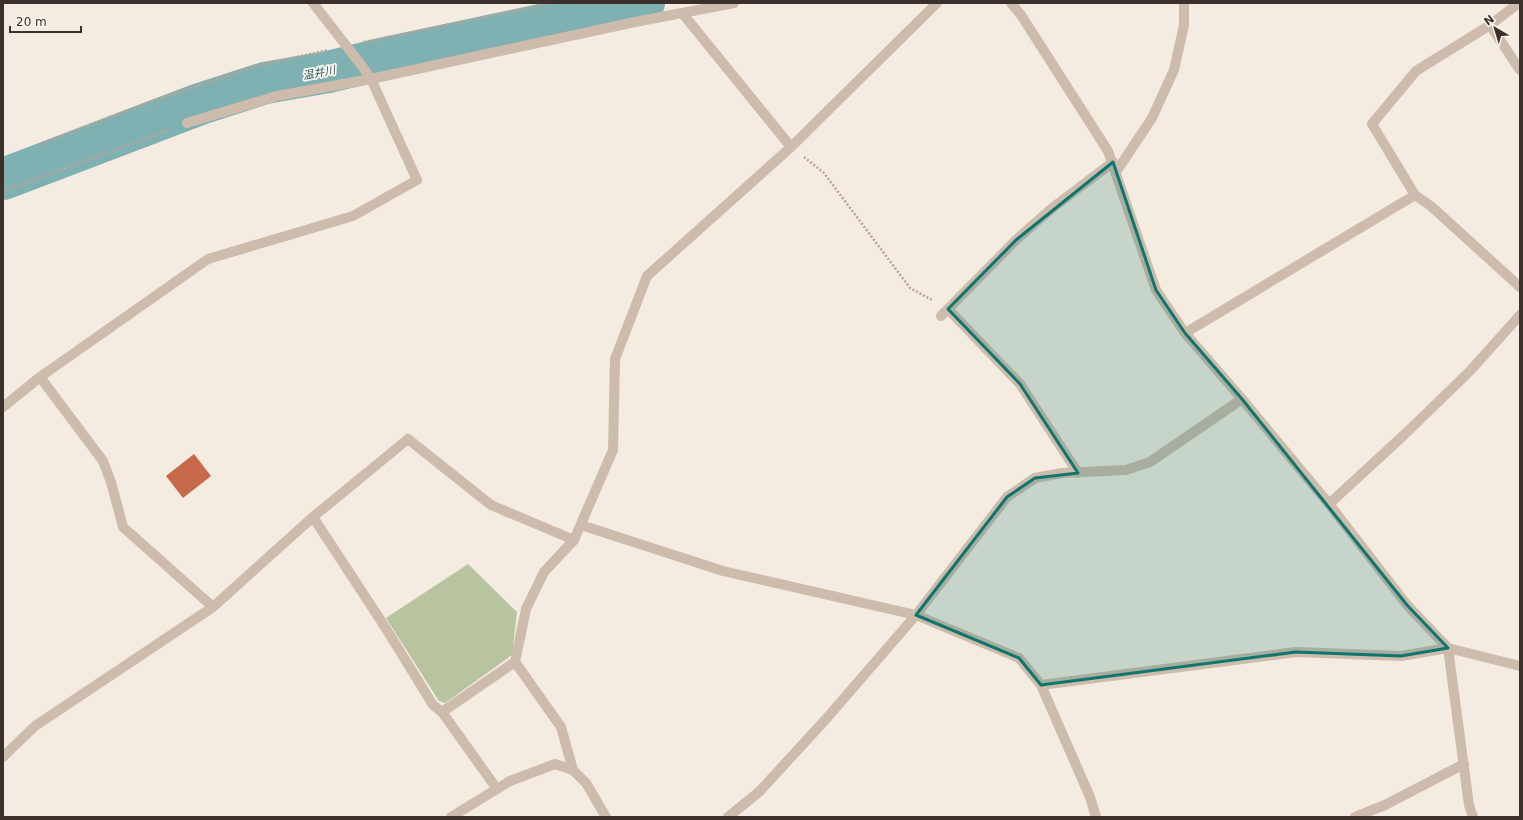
<svg xmlns="http://www.w3.org/2000/svg" width="1523" height="820" viewBox="0 0 1523 820" font-family="'DejaVu Sans','Noto Sans JP',sans-serif">
<style>
.green{fill:#b8c4a0}
.lines{fill:none;stroke-linecap:round;stroke-linejoin:round}
.river{stroke:#7fb0b2;stroke-width:42}
.building{fill:#c8694b}
.path{stroke:#b9a596;stroke-width:2.5;stroke-dasharray:2 2;stroke-linecap:butt}
.minor{stroke:#cdbbac;stroke-width:10}
.marked{fill:#0f766e;fill-opacity:0.2;stroke:#0f766e;stroke-width:3;stroke-linejoin:round}
.labels{text-anchor:middle;dominant-baseline:central;stroke-width:3.5;stroke-linejoin:round;paint-order:stroke}
.water-label{font-size:11px;font-style:italic;fill:#1f5a5e;stroke:#fbf5ee}
</style>
<rect width="100%" height="100%" fill="#f4ebe1"/>
<!-- green -->
<path class="green" d="M468 564 517 612 512 655 445 703 439 701 386 618Z"/>
<g class="lines">
<!-- river -->
<path class="river" d="M3 179 200 104 265 83 328 72 390 57 644 3"/>
</g>
<!-- building -->
<path class="building" d="M194 454 211 476 183 498 166 476Z"/>
<g class="lines">
<!-- path -->
<g class="path">
<path d="M364 42 553 3"/>
<path d="M40 144 152 101 256 66 328 50"/>
<path d="M804 157 824 173 910 288 932 300"/>
<path d="M3 191 172 129"/>
</g>
<!-- minor -->
<g class="minor">
<path d="M1011 3 1021 15 1108 151 1156 290 1185 333 1242 399"/>
<path d="M1519 3 1490 25 1416 71 1372 124 1415 195 1432 207 1520 287"/>
<path d="M683 14 791 147"/>
<path d="M1490 25 1520 70"/>
<path d="M187 123 277 96 371 79 635 22 734 3"/>
<path d="M1116 172 1152 118 1174 70 1184 25V3"/>
<path d="M948 309 1020 384 1078 473"/>
<path d="M941 316 1016 240 1051 209 1113 162"/>
<path d="M1185 333 1415 195"/>
<path d="M40 377 103 461 111 482 123 527 213 607"/>
<path d="M3 407 40 377 208 259 353 216 417 180 371 79 362 66 313 3"/>
<path d="M1329 504 1407 605 1448 648 1469 805 1473 817"/>
<path d="M313 517 385 627 433 705 442 712 497 789"/>
<path d="M581 525 723 571 916 615 1019 658 1041 685 1296 652 1401 656 1448 648 1520 666"/>
<path d="M1041 685 1090 797 1096 817"/>
<path d="M442 712 515 662"/>
<path d="M3 757 35 726 213 607 313 517 408 439 491 505 574 540"/>
<path d="M573 770 561 727 515 662 526 609 544 572 574 540 613 450 615 359 647 276 791 147 937 3"/>
<path d="M451 817 510 781 555 764 573 770 586 783 606 817"/>
<path d="M728 817 759 792 826 719 916 615 1007 497 1035 478 1062 473 1126 470 1150 462 1242 399 1329 504 1404 435 1470 371 1520 315"/>
<path d="M1355 817 1385 805 1464 764"/>
</g>
</g>
<!-- marked area -->
<path class="marked" d="M1113 162 1156 290 1185 333 1242 399 1407 605 1448 648 1401 656 1296 652 1041 685 1019 658 916 615 1007 497 1035 478 1078 473 1020 384 948 309 1016 240Z"/>
<g class="labels">
<!-- water labels -->
<g class="water-label">
<text transform="translate(319 73) rotate(-11)">温井川</text>
</g>
</g>
<!-- border -->
<rect width="1523" height="820" fill="none" stroke="#3b302b" stroke-width="8"/>
<!-- north arrow -->
<g transform="translate(1495 28) rotate(322)" stroke="#fbf5ee" stroke-width="3" paint-order="stroke">
<path d="M0-3L7 15L0 10L-7 15Z" fill="#3b302b"/>
<text y="-6" font-size="11" font-weight="bold" text-anchor="middle" fill="#3b302b">N</text>
</g>
<!-- scale -->
<path d="M10 26v6h71v-6" fill="none" stroke="#3b302b" stroke-width="2"/>
<text x="16" y="26" font-size="12" fill="#3b302b" stroke="#fbf5ee" stroke-width="3" paint-order="stroke">20 m</text>
</svg>
